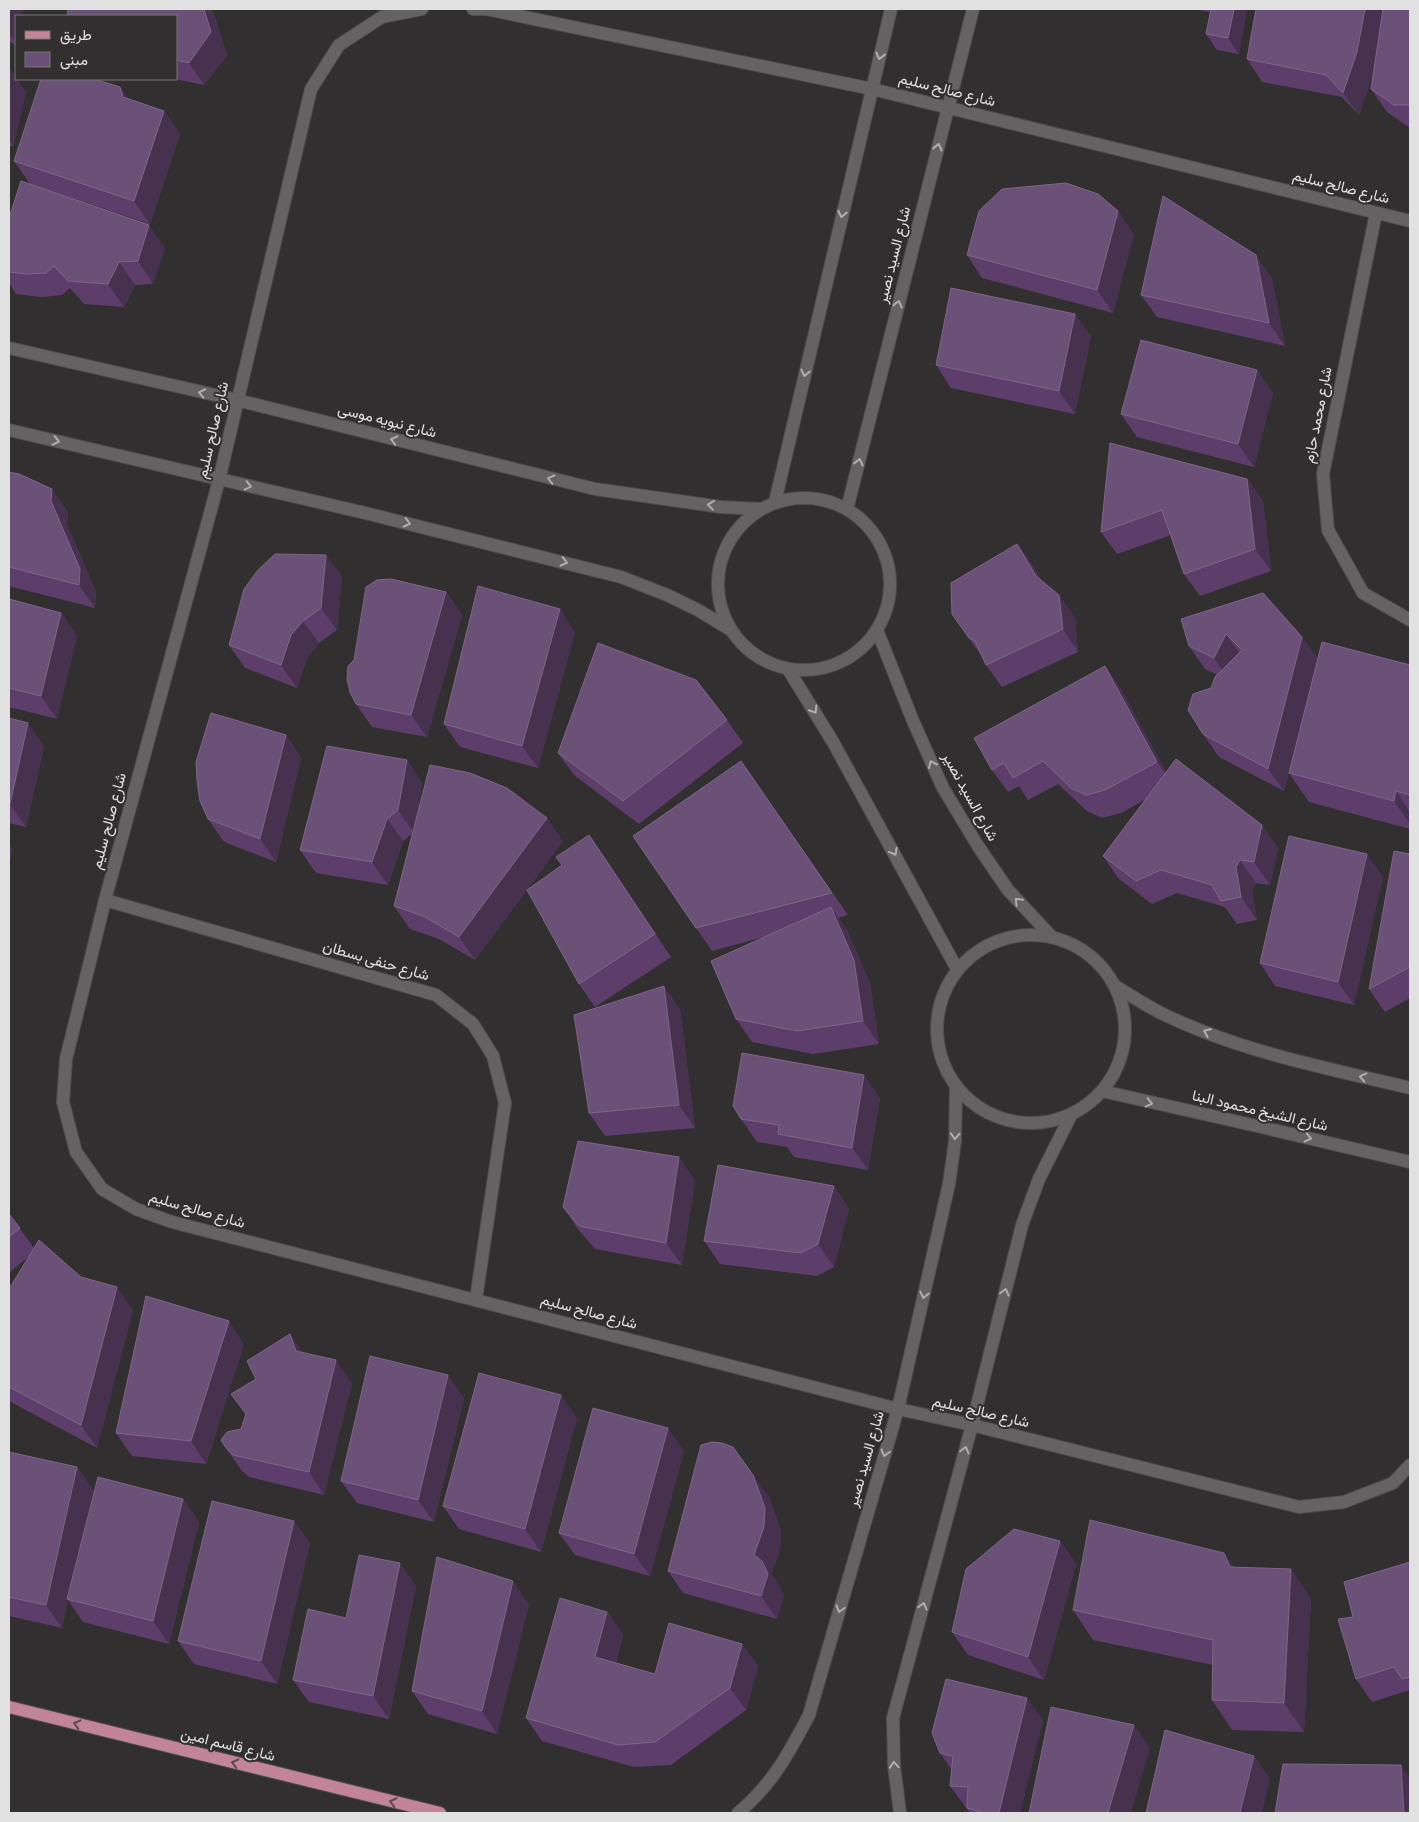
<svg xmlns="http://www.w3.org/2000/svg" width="1419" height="1822" viewBox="0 0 1419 1822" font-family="'Source Sans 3',Vazirmatn,sans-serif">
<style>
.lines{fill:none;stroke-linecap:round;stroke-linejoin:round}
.minor-casing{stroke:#4e4c4d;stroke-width:14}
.major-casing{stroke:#4e4c4d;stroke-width:14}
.minor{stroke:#656264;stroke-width:12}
.major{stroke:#c18498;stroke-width:12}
.wall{fill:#5d3e6b}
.shaded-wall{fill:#46314e}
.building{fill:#6b5078;stroke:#7e6688}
.oneway{stroke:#b0aeb0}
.oneway2{stroke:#5d4850}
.labels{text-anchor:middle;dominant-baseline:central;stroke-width:4;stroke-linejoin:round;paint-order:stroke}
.street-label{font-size:15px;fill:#e2e1e2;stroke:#322f31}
</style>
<rect width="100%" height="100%" fill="#322f31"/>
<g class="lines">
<defs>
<g id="minor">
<path d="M422 9 382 17 339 45 311 89 219 480 105 900 66 1059 63 1102 76 1152 102 1189 136 1209 172 1222 898 1409 972 1425 1299 1507 1344 1502 1393 1483 1410 1465"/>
<path d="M473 9H486L872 89 1410 221"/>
<path d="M1376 213 1323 474 1328 530 1363 593 1410 620"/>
<path d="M9 348 237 400 595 489 721 507 760 509"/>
<path d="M9 430 361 512 621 577 667 595 698 610 731 630"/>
<circle cx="804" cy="584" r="86"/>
<path d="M775 502 891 9"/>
<path d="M847 509 973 9"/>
<path d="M877 630 913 721 943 788 978 846 1008 890 1051 936"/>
<path d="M788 669 833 742 957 969"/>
<path d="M105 900 436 995 473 1024 493 1056 505 1103 476 1299"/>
<circle cx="1031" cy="1029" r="94"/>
<path d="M1115 986C1132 996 1148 1007 1165 1015 1242 1052 1327 1068 1410 1088"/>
<path d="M1102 1091 1270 1129 1410 1162"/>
<path d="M738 1813C772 1785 789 1753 809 1715L898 1409 920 1312 949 1184 955 1141 956 1087"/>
<path d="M900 1813 894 1765 893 1718 972 1425 1022 1225 1039 1179 1071 1115"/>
</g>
<path id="major" d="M9 1707 440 1813"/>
</defs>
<!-- minor casing -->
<use href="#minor" class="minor-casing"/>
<!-- major casing -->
<use href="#major" class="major-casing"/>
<!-- minor -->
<use href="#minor" class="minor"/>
<!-- major -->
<use href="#major" class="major"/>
</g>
<!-- wall -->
<g class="wall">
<path d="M9 9H24L22 16H16V44L9 42Z"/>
<path d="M1194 9H1247L1239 54 1217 50 1206 34 1210 12Z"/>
<path d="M1410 9V128L1387 112 1371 89 1375 59 1373 74 1359 115 1342 97 1262 82 1247 59Z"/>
<path d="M213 12 227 55 204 85 175 79H176V16Z"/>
<path d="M9 69 26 92 13 146H9Z"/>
<path d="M128 99 164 111 180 134 150 224 30 184 14 161Z"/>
<path d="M1134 234 1113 313 982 278 967 255Z"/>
<path d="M165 248 153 284 135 285 124 307 84 304 70 288 62 295 42 297 16 294 9 283V272Z"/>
<path d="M1272 278 1285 346 1157 317 1141 295Z"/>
<path d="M1091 336 1075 414 951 388 936 365Z"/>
<path d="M1257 370 1273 393 1254 467 1137 437 1121 414Z"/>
<path d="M9 472 68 512 67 524 96 592 95 608 9 586Z"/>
<path d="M1247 479 1263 501 1271 571 1200 596 1184 574 1171 535 1117 554 1101 532Z"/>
<path d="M1017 544 1033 566 1041 580 1075 617 1078 652 1002 687 986 665 983 658 952 614Z"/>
<path d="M326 555 342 577 337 630 319 643 307 658 297 688 245 668 229 645Z"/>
<path d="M446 592 462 615 427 737 372 727 356 704Z"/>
<path d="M9 599 61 613 77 636 57 719 9 707Z"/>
<path d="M1181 619 1302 637 1318 659 1410 665V829L1309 802 1289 773 1302 722 1284 791 1219 757 1203 734 1211 688 1218 675 1205 669 1189 646Z"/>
<path d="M575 632 538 768 460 747 444 724Z"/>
<path d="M1121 689 1166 772 1262 825 1278 848 1270 885 1256 883 1252 890 1257 920 1237 924 1225 907 1177 893 1152 904 1119 879 1103 856 1146 799 1121 813 1102 818 1087 811 1058 784 1028 800 1019 786 1008 792 992 770Z"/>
<path d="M9 718 44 746 26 827 9 823Z"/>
<path d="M727 720 743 743 639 824 574 775 558 753Z"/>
<path d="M286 735 301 758 276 862 224 842 208 819Z"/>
<path d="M407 760 422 783 417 816 563 841 475 960 439 939 410 929 394 906 412 834 403 841 388 885 316 873 300 850Z"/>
<path d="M741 761 848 915 838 918 847 930 870 983 879 1044 813 1054 752 1042 736 1019 764 937 712 951 633 836Z"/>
<path d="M1410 854V998L1385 1012 1369 989Z"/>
<path d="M605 857 671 957 595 1007 579 984Z"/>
<path d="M1383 876 1354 1005 1275 986 1260 963Z"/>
<path d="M680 1009 695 1128 605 1136 589 1113Z"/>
<path d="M880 1098 868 1170 794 1157 787 1147 757 1142 741 1119Z"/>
<path d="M695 1180 682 1265 595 1249 578 1229 563 1207Z"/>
<path d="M834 1186 849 1209 834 1267 817 1276 720 1264 704 1241Z"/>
<path d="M9 1214 34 1248 133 1310 97 1448 9 1401V1289L29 1256 9 1273Z"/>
<path d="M244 1344 206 1464 132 1456 116 1433Z"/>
<path d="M303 1353 352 1383 324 1495 249 1477 242 1471 226 1448Z"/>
<path d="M464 1398 434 1522 357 1503 341 1481Z"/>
<path d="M577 1418 541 1552 459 1529 443 1506Z"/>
<path d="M684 1451 650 1576 575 1555 559 1533Z"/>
<path d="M9 1452 77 1467 93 1490 76 1564 183 1499 199 1522 169 1644 83 1622 68 1600 62 1628 9 1616Z"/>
<path d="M769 1497 781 1531 780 1550 771 1574 778 1584 784 1596 777 1619 683 1593 668 1571Z"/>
<path d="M294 1521 310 1543 277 1684 194 1664 178 1641Z"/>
<path d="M1060 1541 1076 1564 1044 1680 968 1655 952 1632Z"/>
<path d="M1410 1562V1690L1372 1702 1356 1679 1353 1617Z"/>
<path d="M1234 1567 1311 1598 1304 1732 1232 1730 1212 1700 1213 1665 1093 1640 1073 1610Z"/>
<path d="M416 1586 389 1719 309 1702 293 1680 346 1618Z"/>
<path d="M529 1604 497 1734 428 1714 412 1691Z"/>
<path d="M607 1612 623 1634 616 1663 655 1674 742 1644 758 1666 746 1710 671 1765 634 1767 542 1741 526 1718Z"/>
<path d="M1043 1720 1020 1813H970L950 1786 952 1770 940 1753Z"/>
</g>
<!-- shaded-wall -->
<g class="shaded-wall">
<path d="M9 9H24L22 16H16V44L9 33Z"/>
<path d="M204 9H211L213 12 227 55 204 85 189 63Z"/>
<path d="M1234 9H1247L1239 54 1228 38Z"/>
<path d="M1365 9H1385L1373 74 1359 115 1343 93Z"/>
<path d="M10 69 26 92 13 146 9 139V75Z"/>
<path d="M120 87 136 110 123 97Z"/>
<path d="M164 111 180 134 150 224 134 201Z"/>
<path d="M1118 211 1134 234 1113 313 1097 290Z"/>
<path d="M149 225 165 248 153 284 138 261Z"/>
<path d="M1256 255 1272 278 1285 346 1269 323Z"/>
<path d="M119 262 135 285 124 307 108 284Z"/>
<path d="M1075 314 1091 336 1075 414 1059 391Z"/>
<path d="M1257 370 1273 393 1254 467 1238 444Z"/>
<path d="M1247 479 1263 501 1271 571 1255 549Z"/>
<path d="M52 489 68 512 67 524 96 592 95 608 79 585 51 501Z"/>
<path d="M1017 544 1033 566 1052 598 1036 576Z"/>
<path d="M326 555 342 577 337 630 321 608Z"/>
<path d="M446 592 462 615 427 737 411 715Z"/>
<path d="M1059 595 1075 617 1078 652 1063 629Z"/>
<path d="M560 609 575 632 538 768 522 746Z"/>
<path d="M61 613 77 636 57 719 41 696Z"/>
<path d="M303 621 319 643 307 658 297 688 281 665 291 635Z"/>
<path d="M1226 634 1242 657 1230 681 1214 658Z"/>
<path d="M1302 637 1318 659 1284 791 1268 769Z"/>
<path d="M1105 666 1121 689 1173 784 1157 762Z"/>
<path d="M28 723 44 746 26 827 10 804Z"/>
<path d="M286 735 301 758 276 862 260 839Z"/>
<path d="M407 760 422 783 414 833 398 810Z"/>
<path d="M1396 791 1410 812V824L1394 801Z"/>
<path d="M547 818 563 841 475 960 459 937Z"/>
<path d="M387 819 403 841 388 885 372 862Z"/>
<path d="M1262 825 1278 848 1270 885 1254 862Z"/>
<path d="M589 835 605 857 671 957 655 934Z"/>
<path d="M9 844 13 850 9 866Z"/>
<path d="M1367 854 1383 876 1354 1005 1338 982Z"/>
<path d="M1240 860 1256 883 1252 890 1257 920 1241 897 1236 867Z"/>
<path d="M831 907 847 930 870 983 879 1044 863 1021Z"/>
<path d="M664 986 680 1009 695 1128 679 1105Z"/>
<path d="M864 1075 880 1098 868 1170 852 1148Z"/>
<path d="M679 1157 695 1180 682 1265 666 1243Z"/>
<path d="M834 1186 849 1209 834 1267 818 1244Z"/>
<path d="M117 1287 133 1310 97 1448 81 1425Z"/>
<path d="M229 1321 244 1344 206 1464 191 1441Z"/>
<path d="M290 1334 306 1357 296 1351Z"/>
<path d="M336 1360 352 1383 324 1495 309 1472Z"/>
<path d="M448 1375 464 1398 434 1522 418 1500Z"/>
<path d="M561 1395 577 1418 541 1552 525 1529Z"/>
<path d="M668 1428 684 1451 650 1576 634 1554Z"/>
<path d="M77 1467 93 1490 62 1628 46 1605Z"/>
<path d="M753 1475 769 1497 781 1531 780 1550 771 1574 778 1584 784 1596 777 1619 761 1596 754 1555Z"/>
<path d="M183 1499 199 1522 169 1644 153 1621Z"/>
<path d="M294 1521 310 1543 277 1684 261 1661Z"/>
<path d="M1060 1541 1076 1564 1044 1680 1028 1657Z"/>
<path d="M1224 1553 1245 1582 1230 1567Z"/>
<path d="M400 1563 416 1586 389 1719 373 1696Z"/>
<path d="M1291 1569 1311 1598 1304 1732 1284 1703Z"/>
<path d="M513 1581 529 1604 497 1734 482 1711Z"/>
<path d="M607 1612 623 1634 611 1680 595 1657Z"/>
<path d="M742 1644 758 1666 746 1710 730 1688Z"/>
<path d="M1027 1698 1043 1720 1020 1813H999Z"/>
<path d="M1134 1725 1150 1748 1131 1813H1108Z"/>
<path d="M1254 1756 1270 1778 1262 1813H1240Z"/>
<path d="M1401 1765 1410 1778V1813H1404Z"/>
</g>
<!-- building -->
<g class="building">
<path d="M68 9H204L211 32 189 63 176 60V16H67Z"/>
<path d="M1211 9H1234L1228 38 1206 34Z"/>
<path d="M1256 9H1365L1357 52 1343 93 1326 75 1247 59Z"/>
<path d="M1383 9H1410V105H1394L1371 89Z"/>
<path d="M41 79H94L120 87 123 97 164 111 134 201 14 161Z"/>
<path d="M21 181 149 225 138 261 119 262 108 284 68 281 54 266 46 273 26 274 9 272V218Z"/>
<path d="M1066 183 1098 194 1118 211 1097 290 967 255 979 211 1002 189Z"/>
<path d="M1163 196 1256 255 1269 323 1141 295Z"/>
<path d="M951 288 1075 314 1059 391 936 365Z"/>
<path d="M1141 340 1257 370 1238 444 1121 414Z"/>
<path d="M1110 443 1247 479 1255 549 1184 574 1162 510 1101 532Z"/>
<path d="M9 472 19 474 52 489 51 501 80 569 79 585 9 567Z"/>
<path d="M1017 544 1036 576 1059 595 1063 629 986 665 975 641 969 638 952 614 951 583Z"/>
<path d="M275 554 326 555 321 608 303 621 291 635 281 665 229 645 244 589 258 570Z"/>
<path d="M391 579 446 592 411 715 356 704 350 692 347 679 348 666 354 660 366 587 377 580Z"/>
<path d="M478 586 560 609 522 746 444 724Z"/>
<path d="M1263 593 1302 637 1268 769 1203 734 1188 710 1193 694 1211 688 1215 677 1242 650 1226 634 1214 658 1189 646 1181 619Z"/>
<path d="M9 599 61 613 41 696 9 688Z"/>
<path d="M1322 642 1410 665V795L1396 791 1394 801 1289 773Z"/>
<path d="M598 643 696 680 727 720 623 801 558 753Z"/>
<path d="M1105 666 1157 762 1105 790 1086 795 1071 788 1043 761 1013 778 1004 763 992 770 974 738Z"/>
<path d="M211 713 286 735 260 839 208 819 200 801 197 780 196 762Z"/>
<path d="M9 718 28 723 10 804H9Z"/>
<path d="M327 746 407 760 398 810 387 819 372 862 300 850Z"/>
<path d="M1176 759 1262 825 1254 862 1240 860 1236 867 1241 897 1221 901 1212 885 1161 870 1136 881 1103 856Z"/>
<path d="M741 761 832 893 696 928 633 836Z"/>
<path d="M430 765 470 773 507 788 547 818 459 937 423 916 394 906Z"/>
<path d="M589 835 655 934 579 984 527 890 562 865 556 857Z"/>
<path d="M1289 836 1367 854 1338 982 1260 963Z"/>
<path d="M1394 851 1410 854V967L1369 989Z"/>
<path d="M831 907 854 960 863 1021 797 1031 736 1019 711 961Z"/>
<path d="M664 986 679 1105 589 1113 574 1015Z"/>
<path d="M742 1053 864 1075 852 1148 778 1134 779 1125 741 1119 733 1106Z"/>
<path d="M578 1141 679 1157 666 1243 579 1226 563 1207Z"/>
<path d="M718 1165 834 1186 818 1244 801 1253 704 1241Z"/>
<path d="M9 1214 20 1228 9 1237Z"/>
<path d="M39 1240 81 1277 117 1287 81 1425 9 1387V1289Z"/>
<path d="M146 1296 229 1321 191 1441 116 1433Z"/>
<path d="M290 1334 296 1351 336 1360 309 1472 233 1455 226 1448 221 1440 227 1432 241 1429 246 1414 231 1394 256 1379 247 1361Z"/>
<path d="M370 1356 448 1375 418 1500 341 1481Z"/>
<path d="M479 1373 561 1395 525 1529 443 1506Z"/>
<path d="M593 1408 668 1428 634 1554 559 1533Z"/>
<path d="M712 1442 722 1443 733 1447 753 1475 765 1508 764 1527 754 1555 762 1561 768 1574 761 1596 668 1571 701 1445Z"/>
<path d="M9 1452 77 1467 46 1605 9 1597Z"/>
<path d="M98 1477 183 1499 153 1621 67 1599Z"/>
<path d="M212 1501 294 1521 261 1661 178 1641Z"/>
<path d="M1090 1520 1224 1553 1230 1567 1291 1569 1284 1703 1212 1700 1213 1640 1073 1610Z"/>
<path d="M1014 1529 1060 1541 1028 1657 952 1632 966 1569Z"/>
<path d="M359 1555 400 1563 373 1696 293 1680 308 1609 346 1618Z"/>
<path d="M437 1557 513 1581 482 1711 412 1691Z"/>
<path d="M1410 1562V1677L1402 1679 1394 1667 1356 1679 1338 1619 1353 1617 1344 1582Z"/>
<path d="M560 1598 607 1612 595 1657 655 1674 669 1623 742 1644 730 1688 655 1742 618 1745 526 1718Z"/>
<path d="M946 1679 1027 1698 999 1813H984L967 1808 968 1787 950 1786 953 1756 940 1753 932 1733Z"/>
<path d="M1051 1707 1134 1725 1108 1813H1029Z"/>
<path d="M1165 1730 1254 1756 1240 1813H1146Z"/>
<path d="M1283 1764 1401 1765 1404 1813H1275Z"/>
</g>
<!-- one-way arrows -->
<defs><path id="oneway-chevron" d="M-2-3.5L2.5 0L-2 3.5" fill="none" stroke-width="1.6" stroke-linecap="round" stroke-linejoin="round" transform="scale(1.25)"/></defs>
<g class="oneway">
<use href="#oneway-chevron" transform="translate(880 56) rotate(104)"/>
<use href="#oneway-chevron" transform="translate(938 147) rotate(-76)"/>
<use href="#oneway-chevron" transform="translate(842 214) rotate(103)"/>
<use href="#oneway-chevron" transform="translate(898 304) rotate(-76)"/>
<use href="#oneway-chevron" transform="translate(805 373) rotate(103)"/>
<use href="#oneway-chevron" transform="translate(202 393) rotate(-168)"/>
<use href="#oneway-chevron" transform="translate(394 440) rotate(-166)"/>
<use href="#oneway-chevron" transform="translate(56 441) rotate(13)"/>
<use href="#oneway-chevron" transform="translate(859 462) rotate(-76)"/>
<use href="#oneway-chevron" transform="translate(551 479) rotate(-166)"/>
<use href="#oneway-chevron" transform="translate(248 486) rotate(13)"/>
<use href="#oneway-chevron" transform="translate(711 505) rotate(-173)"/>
<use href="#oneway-chevron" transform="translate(407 523) rotate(14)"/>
<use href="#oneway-chevron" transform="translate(564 562) rotate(14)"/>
<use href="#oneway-chevron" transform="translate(814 710) rotate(58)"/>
<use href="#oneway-chevron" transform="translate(932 764) rotate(-114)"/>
<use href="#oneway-chevron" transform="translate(894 852) rotate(61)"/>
<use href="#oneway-chevron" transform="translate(1018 901) rotate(-133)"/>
<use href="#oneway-chevron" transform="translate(1207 1032) rotate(-157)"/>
<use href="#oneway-chevron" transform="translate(1363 1077) rotate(-167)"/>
<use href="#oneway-chevron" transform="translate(1149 1103) rotate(13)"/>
<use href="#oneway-chevron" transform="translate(955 1136) rotate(93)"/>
<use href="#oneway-chevron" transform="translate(1308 1138) rotate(13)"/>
<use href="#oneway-chevron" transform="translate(1005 1292) rotate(-75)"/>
<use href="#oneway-chevron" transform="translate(924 1295) rotate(103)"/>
<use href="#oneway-chevron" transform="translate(965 1450) rotate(-75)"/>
<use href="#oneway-chevron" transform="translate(885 1453) rotate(106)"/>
<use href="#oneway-chevron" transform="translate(923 1606) rotate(-75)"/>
<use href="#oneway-chevron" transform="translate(840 1609) rotate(106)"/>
<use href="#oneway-chevron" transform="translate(894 1765) rotate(-94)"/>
</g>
<g class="oneway2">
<use href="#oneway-chevron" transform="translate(77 1724) rotate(-166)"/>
<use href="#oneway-chevron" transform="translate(235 1763) rotate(-166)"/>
<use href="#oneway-chevron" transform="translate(393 1802) rotate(-166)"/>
</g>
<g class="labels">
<!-- street labels -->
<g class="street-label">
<text transform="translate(947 90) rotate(14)">شارع صالح سليم</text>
<text transform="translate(1341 187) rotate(14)">شارع صالح سليم</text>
<text transform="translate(894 255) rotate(-76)">شارع السيد نصير</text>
<text transform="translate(1318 415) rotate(-79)">شارع محمد حازم</text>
<text transform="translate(387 421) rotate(14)">شارع نبويه موسى</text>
<text transform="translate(213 430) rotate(-77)">شارع صالح سليم</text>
<text transform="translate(970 797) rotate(61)">شارع السيد نصير</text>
<text transform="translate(109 821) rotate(-75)">شارع صالح سليم</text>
<text transform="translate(376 961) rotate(16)">شارع حنفى بسطان</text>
<text transform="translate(1260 1111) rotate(13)">شارع الشيخ محمود البنا</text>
<text transform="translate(197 1210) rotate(16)">شارع صالح سليم</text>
<text transform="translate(589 1312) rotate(15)">شارع صالح سليم</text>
<text transform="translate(981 1412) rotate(13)">شارع صالح سليم</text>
<text transform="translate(866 1459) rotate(-74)">شارع السيد نصير</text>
<text transform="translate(228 1745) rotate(14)">شارع قاسم امين</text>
</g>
</g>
<!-- border -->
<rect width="1419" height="1822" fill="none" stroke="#e2e1e2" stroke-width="20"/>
<!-- legend -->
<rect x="15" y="15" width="162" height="65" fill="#322f31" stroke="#787678"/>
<rect x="25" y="31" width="25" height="8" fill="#c18498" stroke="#787678"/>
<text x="60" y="40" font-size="15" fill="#e2e1e2">طريق</text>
<rect x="25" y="52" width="25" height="15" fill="#6b5078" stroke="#787678"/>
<text x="60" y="65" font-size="15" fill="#e2e1e2">مبنى</text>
</svg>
